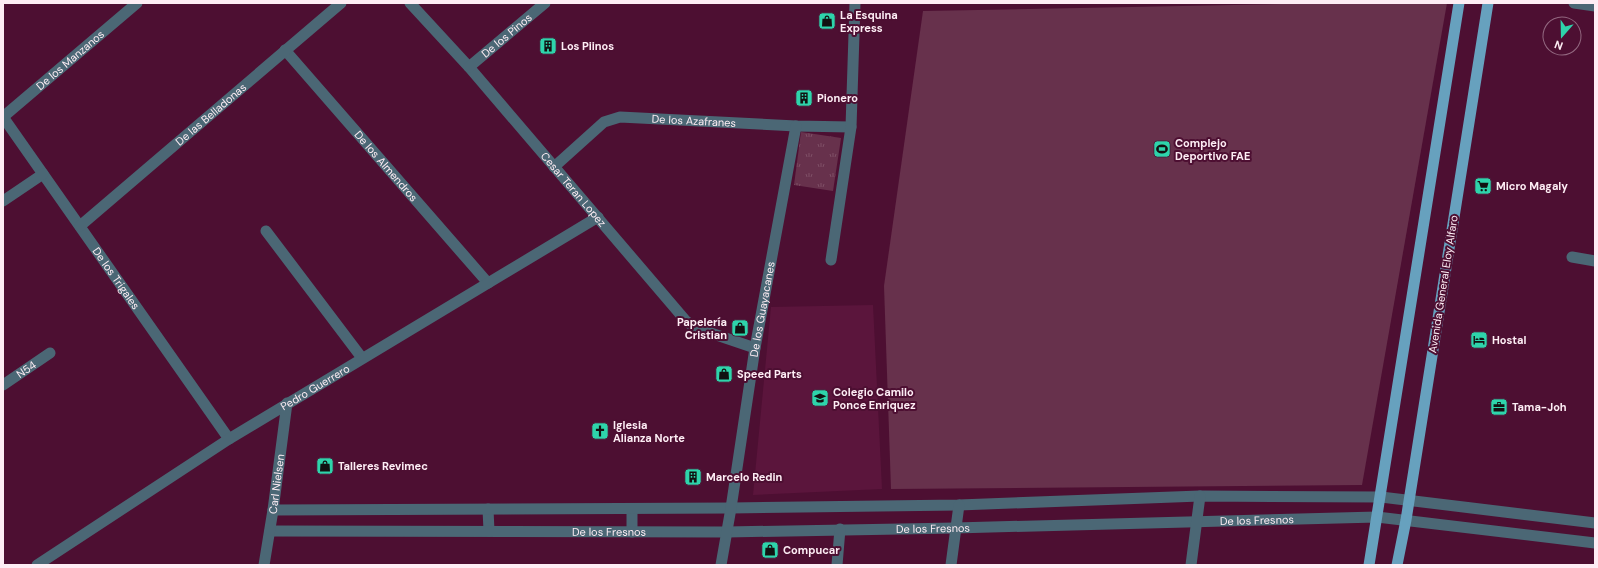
<svg xmlns="http://www.w3.org/2000/svg" width="1598" height="568" viewBox="0 0 1598 568" font-family="'DM Sans',sans-serif">
<style>
.built{fill:#5b153c}
.grass{fill:url(#grass-tufts)}
.pitch{fill:#67314c}
.lines{fill:none;stroke-linecap:round;stroke-linejoin:round}
.minor{stroke:#4b6775;stroke-width:11}
.tertiary{stroke:#4b6775;stroke-width:11}
.primary{stroke:#67a1be;stroke-width:11}
.labels{text-anchor:middle;dominant-baseline:central;stroke-width:4;stroke-linejoin:round;paint-order:stroke}
.poi-label{font-size:11px;font-weight:bold;fill:#fdedf4;stroke:#4d0f32;text-anchor:start}
.street-label{font-size:11px;fill:#fdedf4;stroke:#4d0f32}
</style>
<defs>
<pattern id="grass-tufts" width="24" height="20" patternUnits="userSpaceOnUse"><rect width="24" height="20" fill="#67314c"/><path d="M3 7l-1-3M5 7V3M7 7l1-3M15 17l-1-3M17 17v-4M19 17l1-3" fill="none" stroke="#7e4f66"/></pattern>
</defs>
<rect width="100%" height="100%" fill="#4d0f32"/>
<!-- built -->
<path class="built" d="M873 305 882 489 753 495 771 307Z"/>
<!-- grass -->
<path class="grass" d="M801 132 841 138 833 191 794 185Z"/>
<!-- pitch -->
<path class="pitch" d="M1330 3H1447L1362 485 891 489 884 286 923 11Z"/>
<g class="lines">
<!-- minor -->
<g class="minor">
<path id="s1" d="M410 3 469 67 686 321 696 328 755 348"/>
<path id="s2" d="M285 50 488 283"/>
<path id="s3" d="M469 67 545 3"/>
<path id="s4" d="M3 117 229 439"/>
<path id="s5" d="M3 117 137 3"/>
<path id="s6" d="M554 167 604 122 620 117 796 126 851 127"/>
<path d="M3 201 43 174"/>
<path id="s7" d="M80 226 341 3"/>
<path d="M266 231 362 358"/>
<path d="M1572 257 1595 261"/>
<path d="M831 260 851 127 855 3"/>
<path id="s8" d="M3 385 50 353"/>
<path d="M488 509 489 531"/>
<path d="M632 509V532"/>
<path d="M273 510 731 508 959 505 1200 496 1381 497 1595 523"/>
<path id="s9" d="M270 531 727 532 955 528 1377 517 1595 543"/>
<path id="s10" d="M37 565 229 439 598 217"/>
<path id="s11" d="M264 565 273 510 287 403"/>
<path id="s12" d="M721 565 731 508 755 348 796 126"/>
<path d="M837 565 840 529"/>
<path d="M951 565 959 505"/>
<path d="M1191 565 1200 496"/>
</g>
<!-- tertiary -->
<path class="tertiary" d="M1574 3 1595 6"/>
<!-- primary -->
<g class="primary">
<path d="M1369 565 1459 3"/>
<path d="M1397 565 1406 520 1488 3"/>
</g>
</g>
<!-- icons -->
<defs>
<symbol id="shop-square" viewBox="-11 -11 22 22"><rect x="-9" y="-9" width="18" height="18" rx="4" fill="#2ed4ab" stroke="#4d0f32"/><path d="M-5-2.5h2.3a2.7 3.5 0 0 1 5.4 0H5L5.5 6h-11ZM-1.5-2.5h3a1.5 2.3 0 0 0-3 0Z" fill="#111"/></symbol>
<symbol id="building-square" viewBox="-11 -11 22 22"><rect x="-9" y="-9" width="18" height="18" rx="4" fill="#2ed4ab" stroke="#4d0f32"/><path d="M-4-6H4V6H1V3H-1V6H-4ZM-2.5-4.3h1.7v1.8h-1.7ZM.8-4.3h1.7v1.8H.8ZM-2.5-1h1.7V.8h-1.7ZM.8-1h1.7V.8H.8Z" fill="#111"/></symbol>
<symbol id="stadium-square" viewBox="-11 -11 22 22"><rect x="-9" y="-9" width="18" height="18" rx="4" fill="#2ed4ab" stroke="#4d0f32"/><path d="M0-5a6.5 5 0 1 0 0 10a6.5 5 0 1 0 0-10ZM-3.5-1.8h7v3.6h-7Z" fill="#111"/></symbol>
<symbol id="supermarket-square" viewBox="-11 -11 22 22"><rect x="-9" y="-9" width="18" height="18" rx="4" fill="#2ed4ab" stroke="#4d0f32"/><path d="M-6-5.5h2.5l.6 2H6L4.5 2H-2.5L-4.4-4H-6ZM-1.5 3.2a1.3 1.3 0 1 0 .1 0ZM3 3.2a1.3 1.3 0 1 0 .1 0Z" fill="#111"/></symbol>
<symbol id="hotel-square" viewBox="-11 -11 22 22"><rect x="-9" y="-9" width="18" height="18" rx="4" fill="#2ed4ab" stroke="#4d0f32"/><path d="M-6-4.5h1.5V1H6V5H4.5V3h-9V5H-6ZM-4 0a1.8 1.8 0 1 1 3.6 0ZM.5 0V-2.5h3Q6-2.5 6 0Z" fill="#111"/></symbol>
<symbol id="university-square" viewBox="-11 -11 22 22"><rect x="-9" y="-9" width="18" height="18" rx="4" fill="#2ed4ab" stroke="#4d0f32"/><path d="M0-5L7-2L0 1L-7-2ZM-4 1L0 2.5L4 1V4Q0 6-4 4Z" fill="#111"/></symbol>
<symbol id="office-square" viewBox="-11 -11 22 22"><rect x="-9" y="-9" width="18" height="18" rx="4" fill="#2ed4ab" stroke="#4d0f32"/><path d="M-6-3h4V-5.5h4V-3h4V5H-6ZM-1-4.5V-3h2v-1.5ZM-6 0V1H6V0Z" fill="#111"/></symbol>
<symbol id="church-square" viewBox="-11 -11 22 22"><rect x="-9" y="-9" width="18" height="18" rx="4" fill="#2ed4ab" stroke="#4d0f32"/><path d="M-1.2-6h2.4v3.5h3.3v2.4h-3.3V6h-2.4V-.1h-3.3v-2.4h3.3Z" fill="#111"/></symbol>
</defs>
<g fill-rule="evenodd">
<use href="#shop-square" x="817" y="11" width="20" height="20"/>
<use href="#building-square" x="538" y="36" width="20" height="20"/>
<use href="#building-square" x="794" y="88" width="20" height="20"/>
<use href="#stadium-square" x="1152" y="139" width="20" height="20"/>
<use href="#supermarket-square" x="1473" y="176" width="20" height="20"/>
<use href="#shop-square" x="730" y="318" width="20" height="20"/>
<use href="#hotel-square" x="1469" y="330" width="20" height="20"/>
<use href="#shop-square" x="714" y="364" width="20" height="20"/>
<use href="#university-square" x="810" y="388" width="20" height="20"/>
<use href="#office-square" x="1489" y="397" width="20" height="20"/>
<use href="#church-square" x="590" y="421" width="20" height="20"/>
<use href="#shop-square" x="315" y="456" width="20" height="20"/>
<use href="#building-square" x="683" y="467" width="20" height="20"/>
<use href="#shop-square" x="760" y="540" width="20" height="20"/>
</g>
<g class="labels">
<!-- poi labels -->
<g class="poi-label">
<text x="840" y="15">La Esquina<tspan x="840" dy="13">Express</tspan></text>
<text x="561" y="46">Los Piinos</text>
<text x="817" y="98">Pionero</text>
<text x="1175" y="143">Complejo<tspan x="1175" dy="13">Deportivo FAE</tspan></text>
<text x="1496" y="186">Micro Magaly</text>
<text x="727" y="322" text-anchor="end">Papelería<tspan x="727" dy="13">Cristian</tspan></text>
<text x="1492" y="340">Hostal</text>
<text x="737" y="374">Speed Parts</text>
<text x="833" y="392">Colegio Camilo<tspan x="833" dy="13">Ponce Enriquez</tspan></text>
<text x="1512" y="407">Tama-Joh</text>
<text x="613" y="425">Iglesia<tspan x="613" dy="13">Alianza Norte</tspan></text>
<text x="338" y="466">Talleres Revimec</text>
<text x="706" y="477">Marcelo Redin</text>
<text x="783" y="550">Compucar</text>
</g>
<!-- street labels -->
<g class="street-label">
<text stroke="none"><textPath href="#s3" startOffset="49">De los Pinos</textPath></text>
<text stroke="none"><textPath href="#s5" startOffset="88">De los Manzanos</textPath></text>
<text stroke="none"><textPath href="#s7" startOffset="172">De las Belladonas</textPath></text>
<text stroke="none"><textPath href="#s6" startOffset="158">De los Azafranes</textPath></text>
<text stroke="none"><textPath href="#s2" startOffset="154">De los Almendros</textPath></text>
<text stroke="none"><textPath href="#s1" startOffset="248">Cesar Teran Lopez</textPath></text>
<text stroke="none"><textPath href="#s4" startOffset="197">De los Trigales</textPath></text>
<text transform="translate(1443 284) rotate(-81)">Avenida General Eloy Alfaro</text>
<text stroke="none"><textPath href="#s12" startOffset="259">De los Guayacanes</textPath></text>
<text stroke="none"><textPath href="#s8" startOffset="28">N54</textPath></text>
<text stroke="none"><textPath href="#s10" startOffset="330">Pedro Guerrero</textPath></text>
<text stroke="none"><textPath href="#s11" startOffset="82">Carl Nielsen</textPath></text>
<text stroke="none"><textPath href="#s9" startOffset="987">De los Fresnos</textPath></text>
<text stroke="none"><textPath href="#s9" startOffset="663">De los Fresnos</textPath></text>
<text stroke="none"><textPath href="#s9" startOffset="339">De los Fresnos</textPath></text>
</g>
</g>
<!-- border -->
<rect width="1598" height="568" fill="none" stroke="#fdedf4" stroke-width="8"/>
<!-- north arrow -->
<g transform="translate(1562 36) rotate(200)"><circle r="19" fill="#4d0f32" stroke="#936880"/>
<path d="M0-3L7 15L0 10L-7 15Z" fill="#2ed4ab"/>
<text y="-6" font-size="11" font-weight="bold" text-anchor="middle" fill="#fdedf4">N</text>
</g>
</svg>
